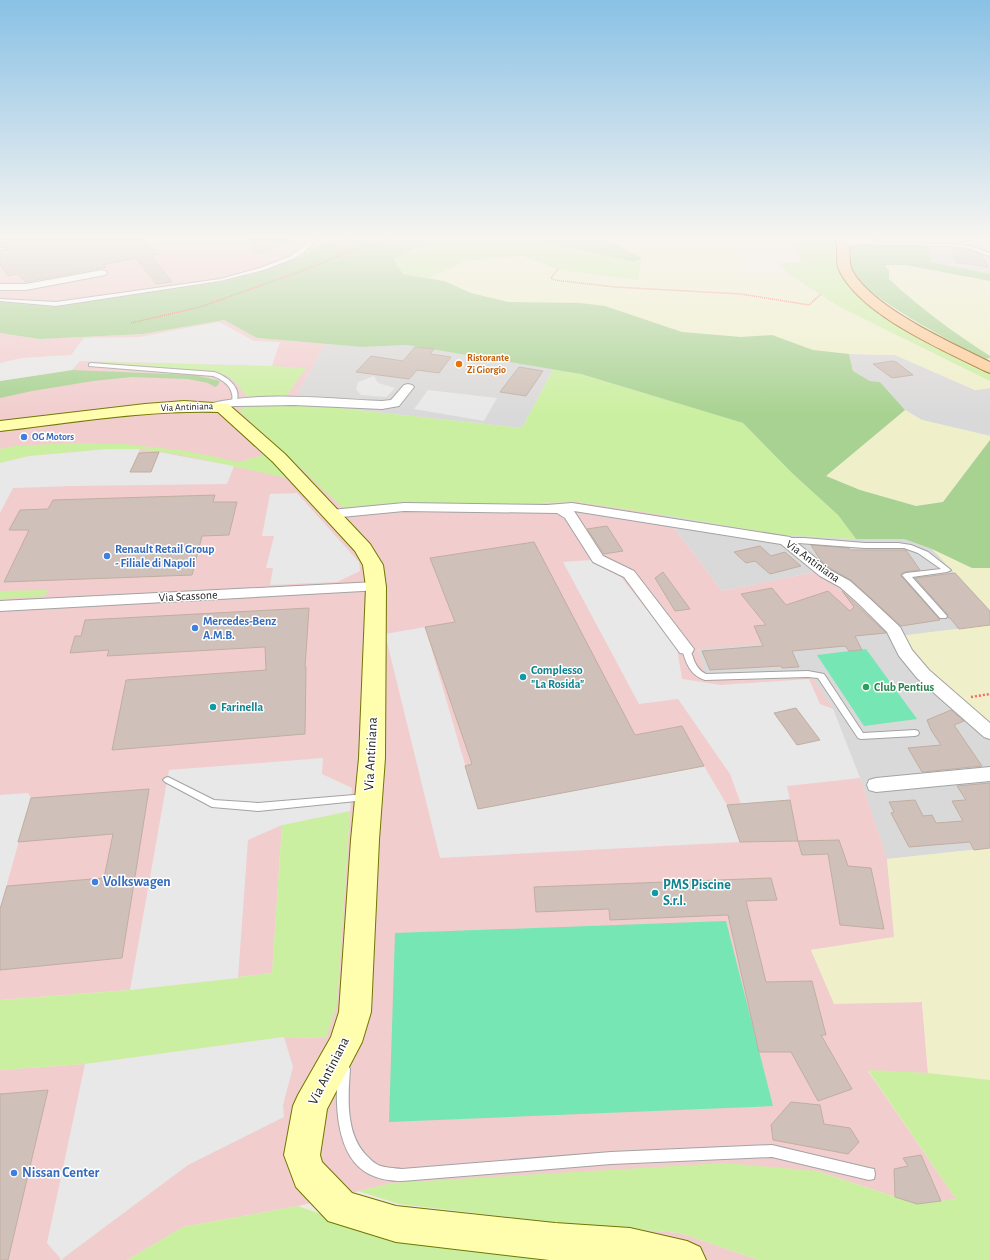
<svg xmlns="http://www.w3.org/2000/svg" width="990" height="1260" viewBox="0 0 990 1260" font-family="'Alegreya Sans',sans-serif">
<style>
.residential{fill:#dad9d9}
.commercial{fill:#f2cdce}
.farmland{fill:#eff0c9}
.grass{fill:#cbefa0}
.forest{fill:#a8d291}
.pitch{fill:#75e6b4}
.parking{fill:#e8e8e8}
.building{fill:#cfc1b9;stroke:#c1aea1}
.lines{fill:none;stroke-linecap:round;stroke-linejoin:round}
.lane-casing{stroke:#a3a3a3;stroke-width:2}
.street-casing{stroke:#a3a3a3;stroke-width:2}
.secondary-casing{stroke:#707600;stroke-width:2}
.primary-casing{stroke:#945a00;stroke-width:2}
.path-far1{stroke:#ff6861;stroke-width:1.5;stroke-dasharray:1 1;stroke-linecap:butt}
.path{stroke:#ff6861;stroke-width:2.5;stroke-dasharray:2 2;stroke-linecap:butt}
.lane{fill:#fff;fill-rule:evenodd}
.street{fill:#fff;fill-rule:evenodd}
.secondary{fill:#fffeae;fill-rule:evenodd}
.primary{fill:#ffcb95;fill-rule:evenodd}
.food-dot{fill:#e8710a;stroke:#fff;stroke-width:1.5}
.shop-dot{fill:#3f7fe0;stroke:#fff;stroke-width:1.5}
.culture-dot{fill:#0f9aa8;stroke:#fff;stroke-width:1.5}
.leisure-dot{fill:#2e9e5b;stroke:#fff;stroke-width:1.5}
.labels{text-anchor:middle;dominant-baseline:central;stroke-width:3;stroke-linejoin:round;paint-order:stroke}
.far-food-label{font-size:10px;font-weight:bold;fill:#c56008;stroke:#fff;text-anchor:start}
.far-street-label{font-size:10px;fill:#1c1c1c;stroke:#fff}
.far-shop-label{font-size:10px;font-weight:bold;fill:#366cbe;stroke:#fff;text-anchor:start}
.shop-label{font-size:12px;font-weight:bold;fill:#366cbe;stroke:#fff;text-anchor:start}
.street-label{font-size:12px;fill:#1c1c1c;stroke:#fff}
.culture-label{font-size:12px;font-weight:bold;fill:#0d838f;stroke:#fff;text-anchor:start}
.leisure-label{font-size:12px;font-weight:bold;fill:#27864d;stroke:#fff;text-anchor:start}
.near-street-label{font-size:14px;fill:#1c1c1c;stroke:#fff}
.near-shop-label{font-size:14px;font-weight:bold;fill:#366cbe;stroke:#fff;text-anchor:start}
.near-culture-label{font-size:14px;font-weight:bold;fill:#0d838f;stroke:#fff;text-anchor:start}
</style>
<rect width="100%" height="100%" fill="#efe9e0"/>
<!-- residential -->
<g class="residential">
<path d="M932 243 970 245 990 249V274L931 262 929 244Z"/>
<path d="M325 344 362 347 406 345 554 368 522 428 292 403Z"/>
<path d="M849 354 895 355 975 390 990 388V436L922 420 905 410 880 382 870 381 853 371Z"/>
<path d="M664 515 781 535 856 539H904L932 549 990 611V625L900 636 990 726V848L887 859 860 778 833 709 705 677 698 648 891 633 820 571 722 591Z"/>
</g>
<!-- commercial -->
<g class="commercial">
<path d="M0 239H337L291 261 256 273 222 282 54 307 0 302Z"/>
<path d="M224 320 257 338 325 344 292 403 342 507 578 502 664 515 722 591 820 571 891 633 698 649 706 677H812L833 709 860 778 887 859 895 937 811 950 834 1003 922 1002 928 1073 868 1071 956 1199 917 1204 817 1171 392 1183 298 1206 183 1227 127 1260H0V1070L85 1064 284 1037 326 1038 337 1003 350 811 282 825 272 973 130 990 0 1000V333L39 339 143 334Z"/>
<path d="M644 1230 680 1233 759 1260H643Z"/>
</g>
<!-- farmland -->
<g class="farmland">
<path d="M605 239H790L792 244 736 245 744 274H788L840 307 990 381V388L975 390 895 355 849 354 813 350 772 335 741 337 682 332 605 306 580 303 508 302 471 293 444 281 429 278 464 261 522 256 562 270 638 280 642 258Z"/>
<path d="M891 239H988L990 240V249L970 245 866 242Z"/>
<path d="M885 264 905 265 990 281V356L963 339 919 306 889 279V271Z"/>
<path d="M905 410 922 420 990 436V440L943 502 916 506 860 490 826 476Z"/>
<path d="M932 549 971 568H990V611Z"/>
<path d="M990 625V726L949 694 899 636Z"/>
<path d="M990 848V1080L928 1073 922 1002 834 1004 811 950 894 937 887 859Z"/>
</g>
<!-- grass -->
<g class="grass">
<path d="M434 239H532L634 262 642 258 638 280 562 270 522 256 464 261 429 278 403 274 393 259Z"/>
<path d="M790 239H835C835 251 837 266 842 276 848 289 867 303 878 311L990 373V381L840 307 788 274 779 263H802Z"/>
<path d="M104 362 272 366 306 368 284 399 255 398 245 395C235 379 230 376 213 371L103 364Z"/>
<path d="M554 368 581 374 743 423 792 473 838 515 856 539 781 535 664 515 578 502 342 507 239 411 245 406 292 403 522 428Z"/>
<path d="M70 443 125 444 186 451 239 462 264 455 287 478 181 455 140 449H108L29 456 0 463V449L16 446Z"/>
<path d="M48 590 45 596 0 599V591Z"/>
<path d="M350 811 337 1004 326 1038 284 1037 85 1064 0 1070V1000L130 990 272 973 282 825Z"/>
<path d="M868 1070 928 1073 990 1080V1260H759L680 1233 550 1222 399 1204 358 1191 392 1183 725 1163 817 1171 917 1204 956 1199Z"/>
<path d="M298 1206 337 1220 610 1260H127L183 1227Z"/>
</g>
<!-- forest -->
<g class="forest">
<path d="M337 239H434L393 259 403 274 444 281 471 293 508 302 580 303 605 306 682 332 741 337 772 335 813 350 849 354 853 371 870 381 880 382 905 410 826 476 860 490 916 506 943 502 990 440V568H972L932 549 904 539H856L838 515 792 473 743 423 581 374 407 345 362 347 257 338 224 320 143 334 39 339 0 333V302L54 307 222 282 256 273 291 261Z"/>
<path d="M532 239H605L642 258 634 262Z"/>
<path d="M850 244 929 246 931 262 990 274V281L905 265H885L889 271V279C920 308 954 333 990 356V358L984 359C959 345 858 294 851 269 849 262 851 252 850 244Z"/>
<path d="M72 370 195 375 220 381 218 385 215 387 208 383 188 379 131 377 93 381 32 391 0 398V381Z"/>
</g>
<!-- pitch -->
<g class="pitch">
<path d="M866 649 917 719 864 726 817 655Z"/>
<path d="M726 921 773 1106 389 1122 395 933Z"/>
</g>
<!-- parking -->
<g class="parking">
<path d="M219 322 254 341 280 342 272 366 80 361 72 370 0 381V363L22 358 71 355 84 338 140 337Z"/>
<path d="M374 376 378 383 395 388 386 397 361 395 356 389 358 382Z"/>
<path d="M428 390 497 398 484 421 414 409Z"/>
<path d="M108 449H140L131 472H151L159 452 234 466 227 484 71 486 13 488 0 513V463L29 456Z"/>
<path d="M297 493 359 562 360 571 337 582 270 585 273 568H266L274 536H262L270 494Z"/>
<path d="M591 560 621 577 677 648 682 679 721 685 809 679 820 704 833 709 860 778 787 786 790 800 741 804 730 774 678 699 639 704 563 562Z"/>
<path d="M425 627 478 809 704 766 727 805 740 842 440 858 385 634Z"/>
<path d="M323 758 322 774 352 788 350 811 282 825 248 840 238 978 130 990 169 770Z"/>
<path d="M28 793 31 798 0 909V795Z"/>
<path d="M284 1037 293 1067 283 1105 284 1117 188 1165 62 1259 63 1260H60L61 1259 47 1243 85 1064Z"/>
</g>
<!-- building -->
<g class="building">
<path d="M0 239H142L159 254 151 255 172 282 156 284 136 258 103 265 106 267 25 282 18 274 8 276 0 264V251L6 249 5 247 0 246Z"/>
<path d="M247 239H292V241L257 254Z"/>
<path d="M952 250 971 251 982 255 988 267 956 262Z"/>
<path d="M415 347 434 349 430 354 451 357 439 373 417 370 409 379 356 372 371 356 403 361Z"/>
<path d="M892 361 896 362 913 375 892 378 873 364Z"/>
<path d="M519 367 543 371 526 396 500 392Z"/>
<path d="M159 452 151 472H130L139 453Z"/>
<path d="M215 495 213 502H237L229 535 202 536 192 575 4 582 29 530H9L20 510 48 509 53 500Z"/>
<path d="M607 526 623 551 604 554 587 529Z"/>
<path d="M534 542 635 735 682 726 704 766 478 809 465 766 472 764 425 627 455 622 430 558Z"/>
<path d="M811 545 849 548 850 550H906L920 570 905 572 901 574V576L940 620 901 626 851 580 831 569 821 561Z"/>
<path d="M760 546 771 556 785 552 801 566 770 574 755 561 746 563 734 552Z"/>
<path d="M663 572 690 609 675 611 655 578Z"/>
<path d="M955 573 990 611V625L959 629 950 618H948V615L915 578Z"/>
<path d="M772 588 786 605 828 591 850 611 854 607 842 591 886 633 855 636 862 650 849 651 845 646 792 651 799 667 782 668 781 666 710 670 702 651 763 646 754 626 766 625 741 594Z"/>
<path d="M309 608 305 667H306L305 734 112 750 126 680 266 670 265 647 107 656 109 650 70 653 75 636H81L85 620Z"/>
<path d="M796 708 820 740 797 745 774 713Z"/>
<path d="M951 710 964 721 954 725 982 766 922 772 908 748 941 745 931 730 927 720Z"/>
<path d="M990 783V848L974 850 970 842 909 847 891 813 894 812 889 802 915 800 923 816 932 815 936 823 963 821 952 801 966 800 957 786Z"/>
<path d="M149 789 122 958 0 970V909L7 886 104 878 113 834 18 842 31 798Z"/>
<path d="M790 800 798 841 740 842 727 805Z"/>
<path d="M839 840 848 866 871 868 884 929 840 925 828 854 802 855 798 841Z"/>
<path d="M771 878 777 900 746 901 766 982 812 981 826 1035H821L852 1089 818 1101 791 1052H759L728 915 610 920 609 909 536 912 534 887Z"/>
<path d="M48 1090 8 1260H0V1094Z"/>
<path d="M791 1102 820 1105 824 1124 850 1128 859 1142 848 1154 773 1140 771 1125Z"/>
<path d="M921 1155 941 1201 917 1204 895 1197 894 1169 908 1166 903 1158Z"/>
</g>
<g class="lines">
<defs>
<g id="lane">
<path d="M313 239H318L303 253 295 258 264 270 220 281 56 306 0 301V299L56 302 220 279 260 268 291 256Z"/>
<path d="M856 242 952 244 970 246 990 253V256L967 248 952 246 854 244V242Z"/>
<path d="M0 248H4V249L0 250Z"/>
<path d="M91 363 214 372C227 376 243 388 236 403H232C232 400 233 397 232 394 230 384 221 379 213 376L89 366V364Z"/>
<path d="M782 538H804L865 543H898L911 545 928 552 951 570 947 572 912 577 947 616 946 618H940L902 575 906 573 941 569 918 553 904 548H865L785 542 781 540Z"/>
<path d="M686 646C694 649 691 667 706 674L808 671 824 674 863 733 915 730 918 731 919 733 918 735 915 736 861 739 858 738 818 678 808 677 705 680C690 675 686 663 682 649Z"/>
<path d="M168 777 214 800 258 803 366 794 369 795 371 797 369 799 366 800 258 811 212 807 165 782 163 780 165 778Z"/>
<path d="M344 1063 348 1065 350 1069C348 1098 345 1135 368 1157 371 1160 374 1163 378 1165 385 1168 394 1168 402 1169L611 1152 772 1145 869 1168 874 1169 875 1174 874 1179 869 1180 772 1157 611 1164 402 1181C390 1181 379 1179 369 1174 335 1157 335 1101 338 1069L340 1065Z"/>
</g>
<g id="street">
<path d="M851 239H878L874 242 844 246 840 243 841 241Z"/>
<path d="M102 270 105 271 107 273 105 275 26 290H0V284H26Z"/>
<path d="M408 384 412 385 414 387 399 406 382 409 294 405 234 406 216 410 212 409 210 406 212 403C262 391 330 399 382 401L391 400 404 385Z"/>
<path d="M404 503 547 505 572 503 790 537 830 570 850 581 869 598 900 627 912 650 929 670 990 723V739L984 737 917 678 899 656 887 632 859 604 840 587 820 576 781 544 574 511 603 556 634 571 694 649 692 653 686 654 680 653 624 577 593 562 565 518 557 513 404 511 331 518 326 517 324 514 326 511 331 510Z"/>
<path d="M376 582 381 584 384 587 381 590 0 611V601Z"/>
<path d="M990 767V781L876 792 869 790 867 785 869 780 876 778Z"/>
</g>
<path id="secondary" d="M184 401 228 404 285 454 370 544 383 565 386 587 385 758 379 840 371 1012 362 1042 327 1109 320 1155 322 1162 352 1193 396 1206 555 1223 630 1228 687 1241 700 1247 706 1260H549L396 1242 328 1221 296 1187 284 1155 293 1106 298 1095 331 1037 339 1012 351 840 359 758 366 587 363 565 355 551 273 462 218 412C145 410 72 423 0 431V421L145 404Z"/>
<path id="primary" d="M835 239H847C852 250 847 263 853 272 875 309 952 343 990 362V373L985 371C941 349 863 316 840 272 834 262 840 250 835 239Z"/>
</defs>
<!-- lane casing -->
<use href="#lane" class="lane-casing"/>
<!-- street casing -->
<use href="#street" class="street-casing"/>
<!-- secondary casing -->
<use href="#secondary" class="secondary-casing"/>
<!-- primary casing -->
<use href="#primary" class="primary-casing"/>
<!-- path-far1 -->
<g class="path-far1">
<path d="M323 247 351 239"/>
<path d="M558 269 551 278 554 280 615 287 741 294 809 305 821 294"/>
<path d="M131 323 200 307 307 269 351 251 391 239"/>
</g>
<!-- path -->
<path class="path" d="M971 697 990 694"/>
<!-- lane -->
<use href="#lane" class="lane"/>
<!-- street -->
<use href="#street" class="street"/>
<!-- secondary -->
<use href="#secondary" class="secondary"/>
<!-- primary -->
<use href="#primary" class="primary"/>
</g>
<!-- sky -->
<linearGradient id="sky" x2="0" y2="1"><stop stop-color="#89c1e5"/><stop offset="0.57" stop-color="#f8f5f1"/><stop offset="1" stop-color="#f8f5f1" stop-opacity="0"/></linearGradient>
<rect width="990" height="416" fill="url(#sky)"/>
<!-- markers -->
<circle class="food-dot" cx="459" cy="364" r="4"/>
<g class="shop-dot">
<circle cx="24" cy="437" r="4"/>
<circle cx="107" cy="556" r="4"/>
<circle cx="195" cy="628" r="4"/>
<circle cx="95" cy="882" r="4"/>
<circle cx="14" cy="1173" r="4"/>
</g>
<g class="culture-dot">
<circle cx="523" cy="677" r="4"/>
<circle cx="213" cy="707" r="4"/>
<circle cx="655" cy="893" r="4"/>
</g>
<circle class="leisure-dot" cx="866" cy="687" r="4"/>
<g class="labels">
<!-- far-food labels -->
<g class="far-food-label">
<text x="467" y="358">Ristorante<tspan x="467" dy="12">Zi Giorgio</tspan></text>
</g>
<!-- far-street labels -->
<g class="far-street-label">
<text transform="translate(187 407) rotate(-2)">Via Antiniana</text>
</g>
<!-- far-shop labels -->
<g class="far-shop-label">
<text x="32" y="437">OG Motors</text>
</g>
<!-- shop labels -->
<g class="shop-label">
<text x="115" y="549">Renault Retail Group<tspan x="115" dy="14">- Filiale di Napoli</tspan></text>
<text x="203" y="621">Mercedes-Benz<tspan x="203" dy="14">A.M.B.</tspan></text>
</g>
<!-- street labels -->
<g class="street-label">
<text transform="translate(813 561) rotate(36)">Via Antiniana</text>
<text transform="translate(188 596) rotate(-3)">Via Scassone</text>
</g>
<!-- culture labels -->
<g class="culture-label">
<text x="531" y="670">Complesso<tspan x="531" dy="14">"La Rosida"</tspan></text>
<text x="221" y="707">Farinella</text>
</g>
<!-- leisure labels -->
<g class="leisure-label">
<text x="874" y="687">Club Pentius</text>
</g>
<!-- near-street labels -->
<g class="near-street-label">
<text transform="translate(371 754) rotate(-87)">Via Antiniana</text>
<text transform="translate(329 1071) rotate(-63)">Via Antiniana</text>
</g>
<!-- near-shop labels -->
<g class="near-shop-label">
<text x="103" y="882">Volkswagen</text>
<text x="22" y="1173">Nissan Center</text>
</g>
<!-- near-culture labels -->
<g class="near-culture-label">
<text x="663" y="885">PMS Piscine<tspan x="663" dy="16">S.r.l.</tspan></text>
</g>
</g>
</svg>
